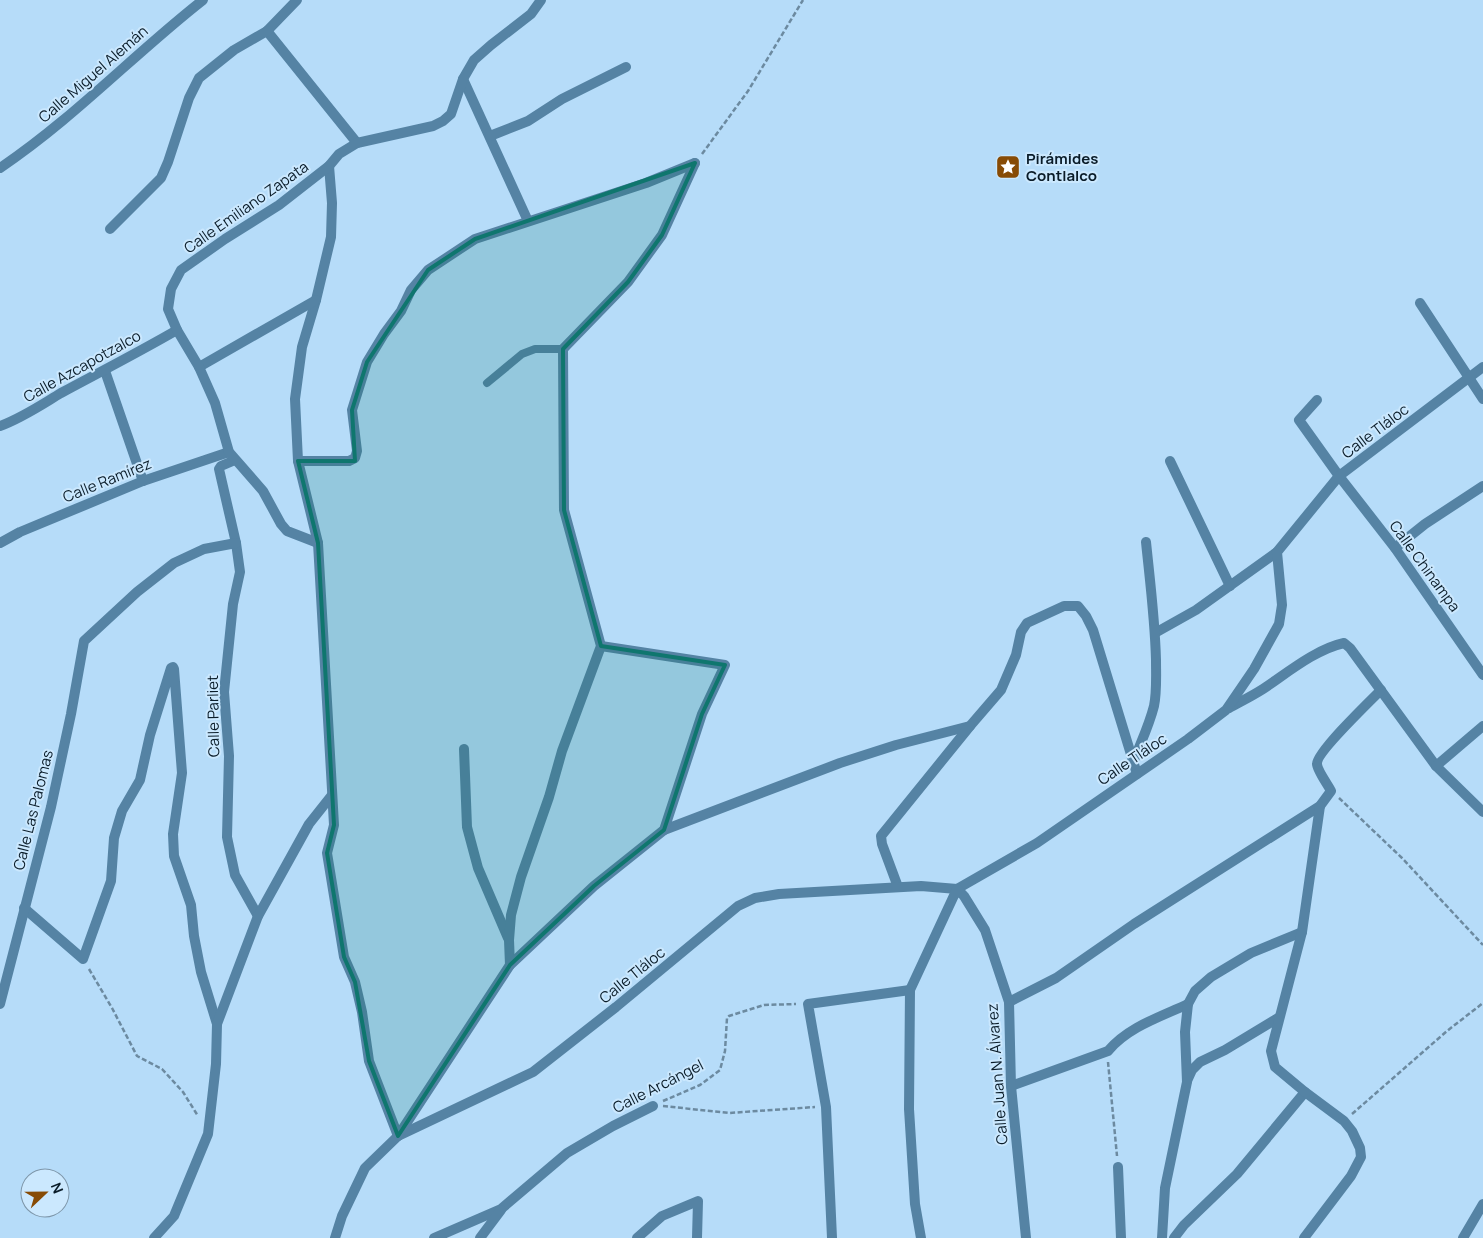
<svg xmlns="http://www.w3.org/2000/svg" width="1483" height="1238" viewBox="0 0 1483 1238" font-family="Manrope,sans-serif">
<style>
.lines{fill:none;stroke-linecap:round;stroke-linejoin:round}
.path{stroke:#6c8aa0;stroke-width:2.5;stroke-dasharray:5 2.5;stroke-linecap:butt}
.lane{stroke:#5583a4;stroke-width:8}
.street{stroke:#5583a4;stroke-width:10}
.marked{fill:#0f766e;fill-opacity:0.2;stroke:#0f766e;stroke-width:4;stroke-linejoin:round}
.labels{text-anchor:middle;dominant-baseline:central;stroke-width:4;stroke-linejoin:round;paint-order:stroke}
.street-label{font-size:15px;fill:#0a1c29;stroke:#cbe8fe}
.poi-label{font-size:15px;font-weight:bold;fill:#0a1c29;stroke:#cbe8fe;text-anchor:start}
</style>
<rect width="100%" height="100%" fill="#b6dcf9"/>
<g class="lines">
<!-- path -->
<g class="path">
<path d="M702 154 748 91 803 0"/>
<path d="M1339 798 1402 858 1483 945"/>
<path d="M89 969 112 1008 137 1056 162 1069 183 1092 198 1116"/>
<path d="M1108 1062 1117 1156"/>
<path d="M663 1101 700 1085 720 1070 725 1051 727 1018 729 1016 764 1005 796 1004"/>
<path d="M663 1106 729 1113 815 1107"/>
<path d="M1352 1114 1447 1031 1483 1003"/>
</g>
<!-- lane -->
<path class="lane" d="M487 383 522 354 535 349H563"/>
<!-- street -->
<g class="street">
<path d="M267 31 357 143"/>
<path d="M463 79 528 221"/>
<path d="M490 136 528 121 562 99 626 67"/>
<path d="M329 166 332 203 331 237 316 300 302 347 295 399 298 461 318 543 334 825 327 853 344 957 355 982 362 1012 369 1061 398 1136"/>
<path d="M0 168C73 119 134 54 203 0"/>
<path d="M110 229 161 178 168 162 189 98 199 78 234 50 267 31 297 0"/>
<path d="M1420 303 1483 399"/>
<path d="M199 367 316 300"/>
<path d="M105 371 143 481"/>
<path d="M1317 400 1299 420 1339 476 1395 548 1483 675"/>
<path d="M0 426C22 418 41 405 61 393 100 372 139 352 177 330"/>
<path d="M235 460 221 466 219 469 236 543 240 572 233 604 224 692 229 756 227 837 235 875 258 916"/>
<path d="M298 461H349L355 458 357 451 352 410 367 362 384 334 401 311 411 290 428 270 475 239 646 183 695 163"/>
<path d="M1170 461 1230 586"/>
<path d="M0 543 20 532 143 481 229 452"/>
<path d="M318 543 287 531 281 524 263 491 229 452 215 403 199 367 177 330 168 309 171 289 181 270 225 239 279 205 329 166 339 154 357 143 433 126 443 121 451 114 463 79 474 60 491 45 531 14 541 0"/>
<path d="M1395 548 1425 524 1483 486"/>
<path d="M1155 633 1196 610 1277 552"/>
<path d="M1229 708C1240 702 1252 696 1263 689 1287 673 1316 649 1344 643L1350 648 1436 766 1483 812"/>
<path d="M464 749 467 827 478 868 508 938"/>
<path d="M1133 763C1140 744 1149 726 1154 706 1157 692 1156 675 1156 660 1155 620 1150 581 1146 542"/>
<path d="M1436 766 1483 726"/>
<path d="M664 830 840 763 896 745 970 726 1001 690 1016 655 1021 632 1027 623 1064 606H1078L1086 616 1093 630 1137 774"/>
<path d="M898 887 882 844 881 836 970 726"/>
<path d="M24 908 83 959 111 881 114 838 122 811 140 780 150 735 171 668 173 667 174 669 182 773 173 834 174 856 191 905 194 936 201 972 217 1024"/>
<path d="M510 965 509 940 511 915 521 877 549 797 562 751 601 646 564 510 563 349 628 282 662 235 695 163"/>
<path d="M1009 1002 1056 978 1134 924 1320 806 1331 791C1328 785 1317 770 1317 764 1316 753 1371 700 1381 690"/>
<path d="M0 1004 51 807 71 714 84 641 137 592 174 563 204 549 236 543"/>
<path d="M1187 1081 1192 1070 1200 1062 1225 1050 1278 1018"/>
<path d="M1011 1086 1108 1051C1128 1027 1160 1017 1188 1004"/>
<path d="M398 1136 533 1072 616 1007 738 906 755 898 779 894 921 886 957 889 1037 843 1188 739 1226 710 1254 669 1279 624 1282 605 1277 552 1339 476 1483 367"/>
<path d="M1118 1167 1121 1238"/>
<path d="M154 1238 174 1216 208 1134 216 1064 217 1024 258 916 309 824 332 795"/>
<path d="M335 1238 342 1216 365 1168 398 1136 510 965 594 886 664 830 702 714 725 665 601 646"/>
<path d="M434 1238 501 1209 567 1153 613 1126 653 1106"/>
<path d="M480 1238 501 1210"/>
<path d="M637 1238 662 1216 698 1201 697 1238"/>
<path d="M832 1238 826 1107 808 1004 910 990"/>
<path d="M921 1238 915 1204 909 1109 910 990 957 889 964 896 985 930 1009 1002 1011 1086 1026 1238"/>
<path d="M1162 1238 1165 1188 1187 1082 1185 1032 1188 1004 1195 991 1211 977 1251 953 1302 932"/>
<path d="M1174 1238 1184 1225 1237 1174 1305 1092"/>
<path d="M1304 1238 1351 1176 1361 1157 1360 1148 1352 1131 1344 1121 1305 1092 1275 1067 1271 1051 1302 932 1320 806"/>
<path d="M1463 1238 1483 1204"/>
</g>
</g>
<!-- marked area -->
<path class="marked" d="M695 163 662 235 628 282 563 349 564 510 601 646 725 665 702 714 664 830 594 886 510 965 398 1136 369 1061 355 982 344 957 327 853 334 825 318 543 298 461H355L352 410 367 362 428 270 475 239Z"/>
<!-- icons -->
<defs>
<symbol id="sight-square" viewBox="-11 -11 22 22"><rect x="-9" y="-9" width="18" height="18" rx="4" fill="#874b05" stroke="#cbe8fe"/><path d="M0-6L1.8-2.2L6-1.7L2.9 1.2L3.7 5.4L0 3.3L-3.7 5.4L-2.9 1.2L-6-1.7L-1.8-2.2Z" fill="#fff"/></symbol>
</defs>
<g fill-rule="evenodd">
<use href="#sight-square" x="994" y="153" width="28" height="28"/>
</g>
<g class="labels">
<!-- street labels -->
<g class="street-label">
<text transform="translate(93 74) rotate(-41)">Calle Miguel Alemán</text>
<text transform="translate(246 207) rotate(-35)">Calle Emiliano Zapata</text>
<text transform="translate(82 366) rotate(-29)">Calle Azcapotzalco</text>
<text transform="translate(1375 431) rotate(-37)">Calle Tláloc</text>
<text transform="translate(107 480) rotate(-22)">Calle Ramírez</text>
<text transform="translate(1425 566) rotate(54)">Calle Chinampa</text>
<text transform="translate(213 716) rotate(-91)">Calle Parliet</text>
<text transform="translate(1132 759) rotate(-34)">Calle Tláloc</text>
<text transform="translate(33 810) rotate(-76)">Calle Las Palomas</text>
<text transform="translate(632 975) rotate(-39)">Calle Tláloc</text>
<text transform="translate(997 1074) rotate(-94)">Calle Juan N. Álvarez</text>
<text transform="translate(658 1086) rotate(-27)">Calle Arcángel</text>
</g>
<!-- poi labels -->
<g class="poi-label">
<text x="1026" y="158">Pirámides<tspan x="1026" dy="17">Contlalco</tspan></text>
</g>
</g>
<!-- north arrow -->
<g transform="translate(45 1193) rotate(68)"><circle r="24" fill="#cbe8fe" stroke="#7e96a9"/>
<path d="M0-4L9 19L0 12L-9 19Z" fill="#874b05"/>
<text y="-8" font-size="14" font-weight="bold" text-anchor="middle" fill="#0a1c29">N</text>
</g>
</svg>
